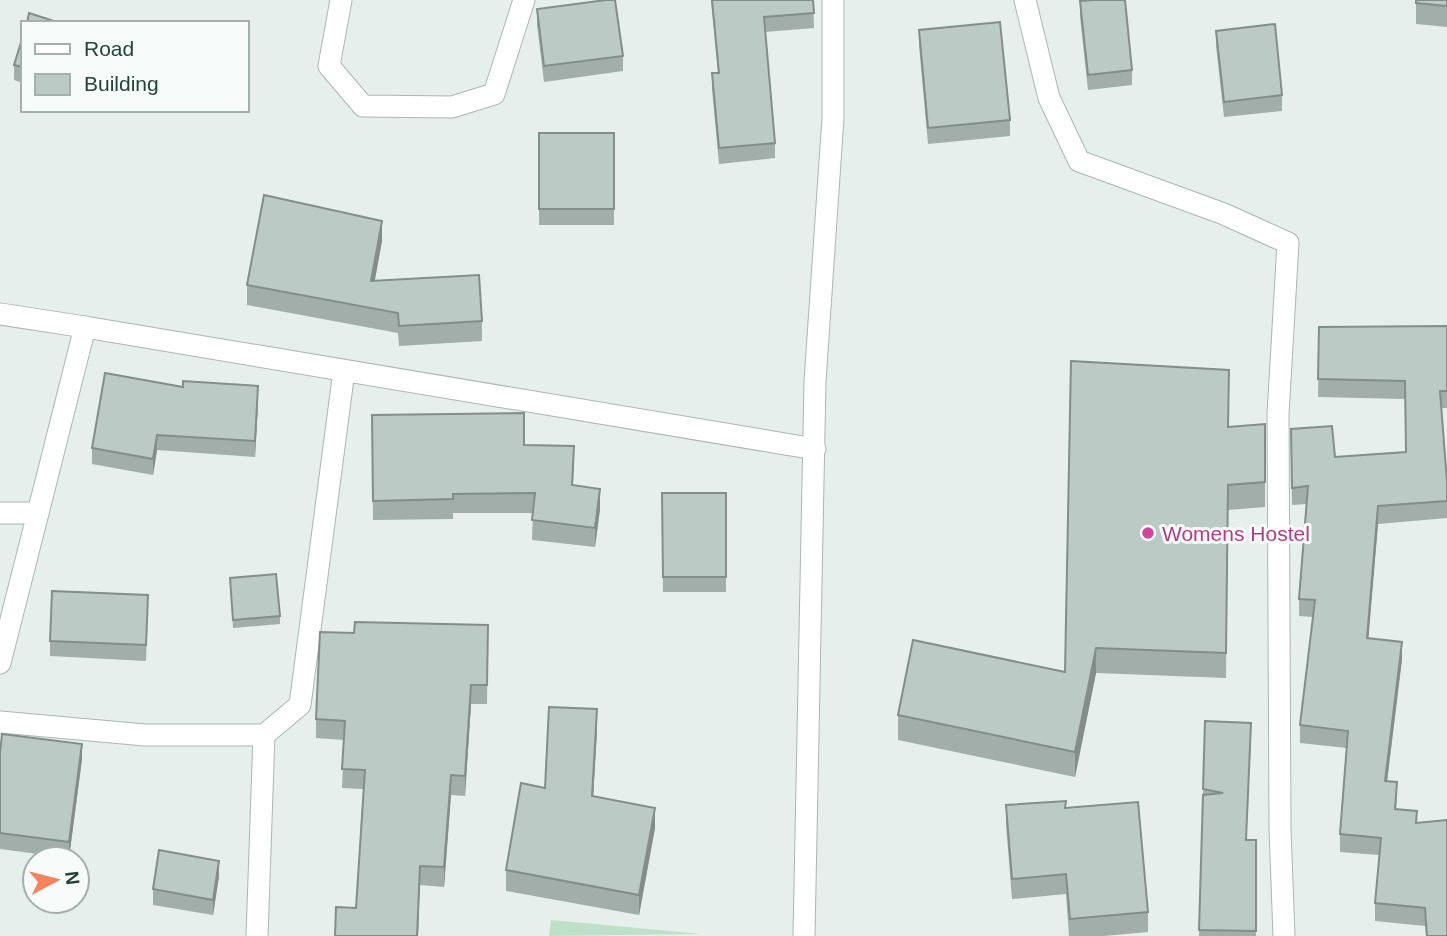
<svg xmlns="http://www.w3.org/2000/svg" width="1447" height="936" viewBox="0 0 1447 936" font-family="Arial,sans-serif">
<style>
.green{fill:#bfe0c8}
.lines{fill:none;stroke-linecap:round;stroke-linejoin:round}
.minor-casing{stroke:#a8b8b2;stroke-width:23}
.minor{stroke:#fff;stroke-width:21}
.wall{fill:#a1aea9}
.shaded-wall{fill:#838d89}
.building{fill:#bbcac4;stroke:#838d89;stroke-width:2}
.hotel-dot{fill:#d1479c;stroke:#f7fbf9;stroke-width:2.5}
.labels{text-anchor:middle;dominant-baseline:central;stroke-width:6;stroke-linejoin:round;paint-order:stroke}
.hotel-label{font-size:21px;fill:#b23c85;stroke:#f7fbf9;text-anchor:start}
</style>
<rect width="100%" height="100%" fill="#e6efeb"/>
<!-- green -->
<path class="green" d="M551 920 702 934 549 936Z"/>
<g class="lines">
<defs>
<g id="minor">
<path d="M341 0 329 66 363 106 452 107 494 94 524 0"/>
<path d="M1025 0 1049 98 1079 161 1224 214 1288 243 1278 414 1280 829 1284 936"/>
<path d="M0 314 85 327"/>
<path d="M0 513H38L85 327 815 449"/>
<path d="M0 663 38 513"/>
<path d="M0 722 145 735H264L300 705 344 371"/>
<path d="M257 936 264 735"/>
<path d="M804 936 815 381 833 118V0"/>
</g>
</defs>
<!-- minor casing -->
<use href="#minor" class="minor-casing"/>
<!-- minor -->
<use href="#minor" class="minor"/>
</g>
<!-- wall -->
<g class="wall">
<path d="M711 0H813L814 28 765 32 775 143V158L719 164 712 89V73H718Z"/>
<path d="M1416 0H1447V27L1416 24Z"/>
<path d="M1080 1 1132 70V85L1088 90 1080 17Z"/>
<path d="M537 9 623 56V71L544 82 537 25Z"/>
<path d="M919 30 1010 120V136L928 144 919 45Z"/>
<path d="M1216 31 1282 95V111L1224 117 1216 46Z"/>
<path d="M23 36V83L14 80V65Z"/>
<rect x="539" y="133" width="75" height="92"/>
<path d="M382 241 375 280 482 321V341L399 346 398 333 247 305V285Z"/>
<path d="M1447 326V408H1441L1447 482V518L1378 524 1368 638 1402 659 1387 781 1397 800 1396 809 1417 823 1447 936H1426L1425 926 1375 921V903L1379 855 1340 852V834L1347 748 1300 743V725L1313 617 1299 616V599L1307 504 1292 505 1291 429 1335 457 1406 452 1405 399 1318 397 1319 327Z"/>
<path d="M183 387 258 402 255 457 157 450 153 475 92 464V448Z"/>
<path d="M372 415 524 445 574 466 573 485 600 509 595 547 532 540 533 513H453V519L373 520Z"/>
<path d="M1265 424V507L1228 510 1226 678 1096 673 1075 777 898 740V715L1065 672 1228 427Z"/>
<path d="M662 493H726V592H663Z"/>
<path d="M230 578 280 616V624L233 628Z"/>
<path d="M148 611 146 661 50 656V641Z"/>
<path d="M488 625 487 704H471L465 796 451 795 444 887 420 885 418 936H335L356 908 363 789 342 788 344 740 316 738V719L354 633Z"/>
<path d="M1205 721 1251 738 1246 840H1256V936H1199Z"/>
<path d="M597 730 593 797 655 828 639 915 506 891V870L545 788Z"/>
<path d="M0 753 82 759 69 858 0 849Z"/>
<path d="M1006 805 1066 808 1148 912V932L1104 936H1069L1066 894 1012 899 1006 825Z"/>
<path d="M219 876 213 915 153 905V889Z"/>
</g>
<!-- shaded-wall -->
<g class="shaded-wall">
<path d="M382 221V241L371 300V281Z"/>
<path d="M258 386V402L255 457V441Z"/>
<path d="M157 435V450L153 475V459Z"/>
<path d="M600 489V509L595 547V528Z"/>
<path d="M1378 506V524L1367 655V638Z"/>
<path d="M1402 642V659L1385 798V781Z"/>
<path d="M1096 648V673L1075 777V752Z"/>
<path d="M471 685V704L465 796V776Z"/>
<path d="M597 709V730L592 817V796Z"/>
<path d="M82 744V759L69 858V842Z"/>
<path d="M451 775V795L444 887V867Z"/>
<path d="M655 808V828L639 915V895Z"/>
<path d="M219 861V876L213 915V900Z"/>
<path d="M420 866 418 936H417Z"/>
</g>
<!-- building -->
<g class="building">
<path d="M606 0H615L623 56 544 66 537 9Z"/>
<path d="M712 0H813L814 13 764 17 775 143 719 148 712 73H719Z"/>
<path d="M1094 0H1125L1132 70 1088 75 1080 1Z"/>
<path d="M1416 0H1447V6L1416 3Z"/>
<path d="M29 13 60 23H27Z"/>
<path d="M1000 22 1010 120 928 128 919 30Z"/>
<path d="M1275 24 1282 95 1224 102 1216 31Z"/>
<path d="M23 36V67L14 65Z"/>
<rect x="539" y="133" width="75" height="76"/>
<path d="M264 195 382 221 371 281 479 275 482 321 399 326 398 313 247 285Z"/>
<path d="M1447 326V391H1440L1447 482V501L1378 506 1367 638 1402 642 1385 781 1397 782 1395 809 1417 811 1416 823 1447 820V936H1427L1425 908 1375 903 1381 838 1340 834 1348 731 1300 725 1315 600 1299 599 1308 486 1292 488 1291 429 1332 426 1335 457 1406 452 1405 381 1318 379 1319 327Z"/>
<path d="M1071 361 1229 370 1228 427 1265 424V482L1228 485 1226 653 1096 648 1075 752 898 715 913 640 1065 672Z"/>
<path d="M105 373 183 387V381L258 386 255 441 157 435 153 459 92 448Z"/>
<path d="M524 413V445L574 446 572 485 600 489 595 528 532 520 535 493 453 494V499L373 501 372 415Z"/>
<path d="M662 493H726V577H663Z"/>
<path d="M276 574 280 616 233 620 230 578Z"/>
<path d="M52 591 148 595 146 645 50 641Z"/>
<path d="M355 622 488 625 487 685H471L465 776 451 775 444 867 420 866 417 936H335L336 907 356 908 365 770 342 769 345 721 316 719 320 632 354 633Z"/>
<path d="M549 707 597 709 592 796 655 808 639 895 506 870 521 783 545 788Z"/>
<path d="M1205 721 1251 723 1246 840H1256V931L1199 930 1203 795 1223 793 1203 789Z"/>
<path d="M2 734 82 744 69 842 0 833V753Z"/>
<path d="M1066 801 1065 808 1138 802 1148 912 1070 919 1066 874 1012 879 1006 805Z"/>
<path d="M159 850 219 861 213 900 153 889Z"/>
</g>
<!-- markers -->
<circle class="hotel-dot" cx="1148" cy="533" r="7"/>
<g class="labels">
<!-- hotel labels -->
<g class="hotel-label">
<text x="1162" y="533">Womens Hostel</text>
</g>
</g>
<!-- legend -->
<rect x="21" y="21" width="228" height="91" fill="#f7fbf9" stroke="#a3b1ad" stroke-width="2"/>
<rect x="35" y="44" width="35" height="10" fill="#ffffff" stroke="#a3b1ad" stroke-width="2"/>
<text x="84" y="56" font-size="21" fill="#24423a">Road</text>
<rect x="35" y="74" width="35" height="21" fill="#bbcac4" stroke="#a3b1ad" stroke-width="2"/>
<text x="84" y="91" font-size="21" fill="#24423a">Building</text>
<!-- north arrow -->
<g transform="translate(56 880) rotate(83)"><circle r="33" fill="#f7fbf9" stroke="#a3b1ad" stroke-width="2"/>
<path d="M0-5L12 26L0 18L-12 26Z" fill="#f4845f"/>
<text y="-10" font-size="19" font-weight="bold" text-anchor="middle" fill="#24423a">N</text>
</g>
</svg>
